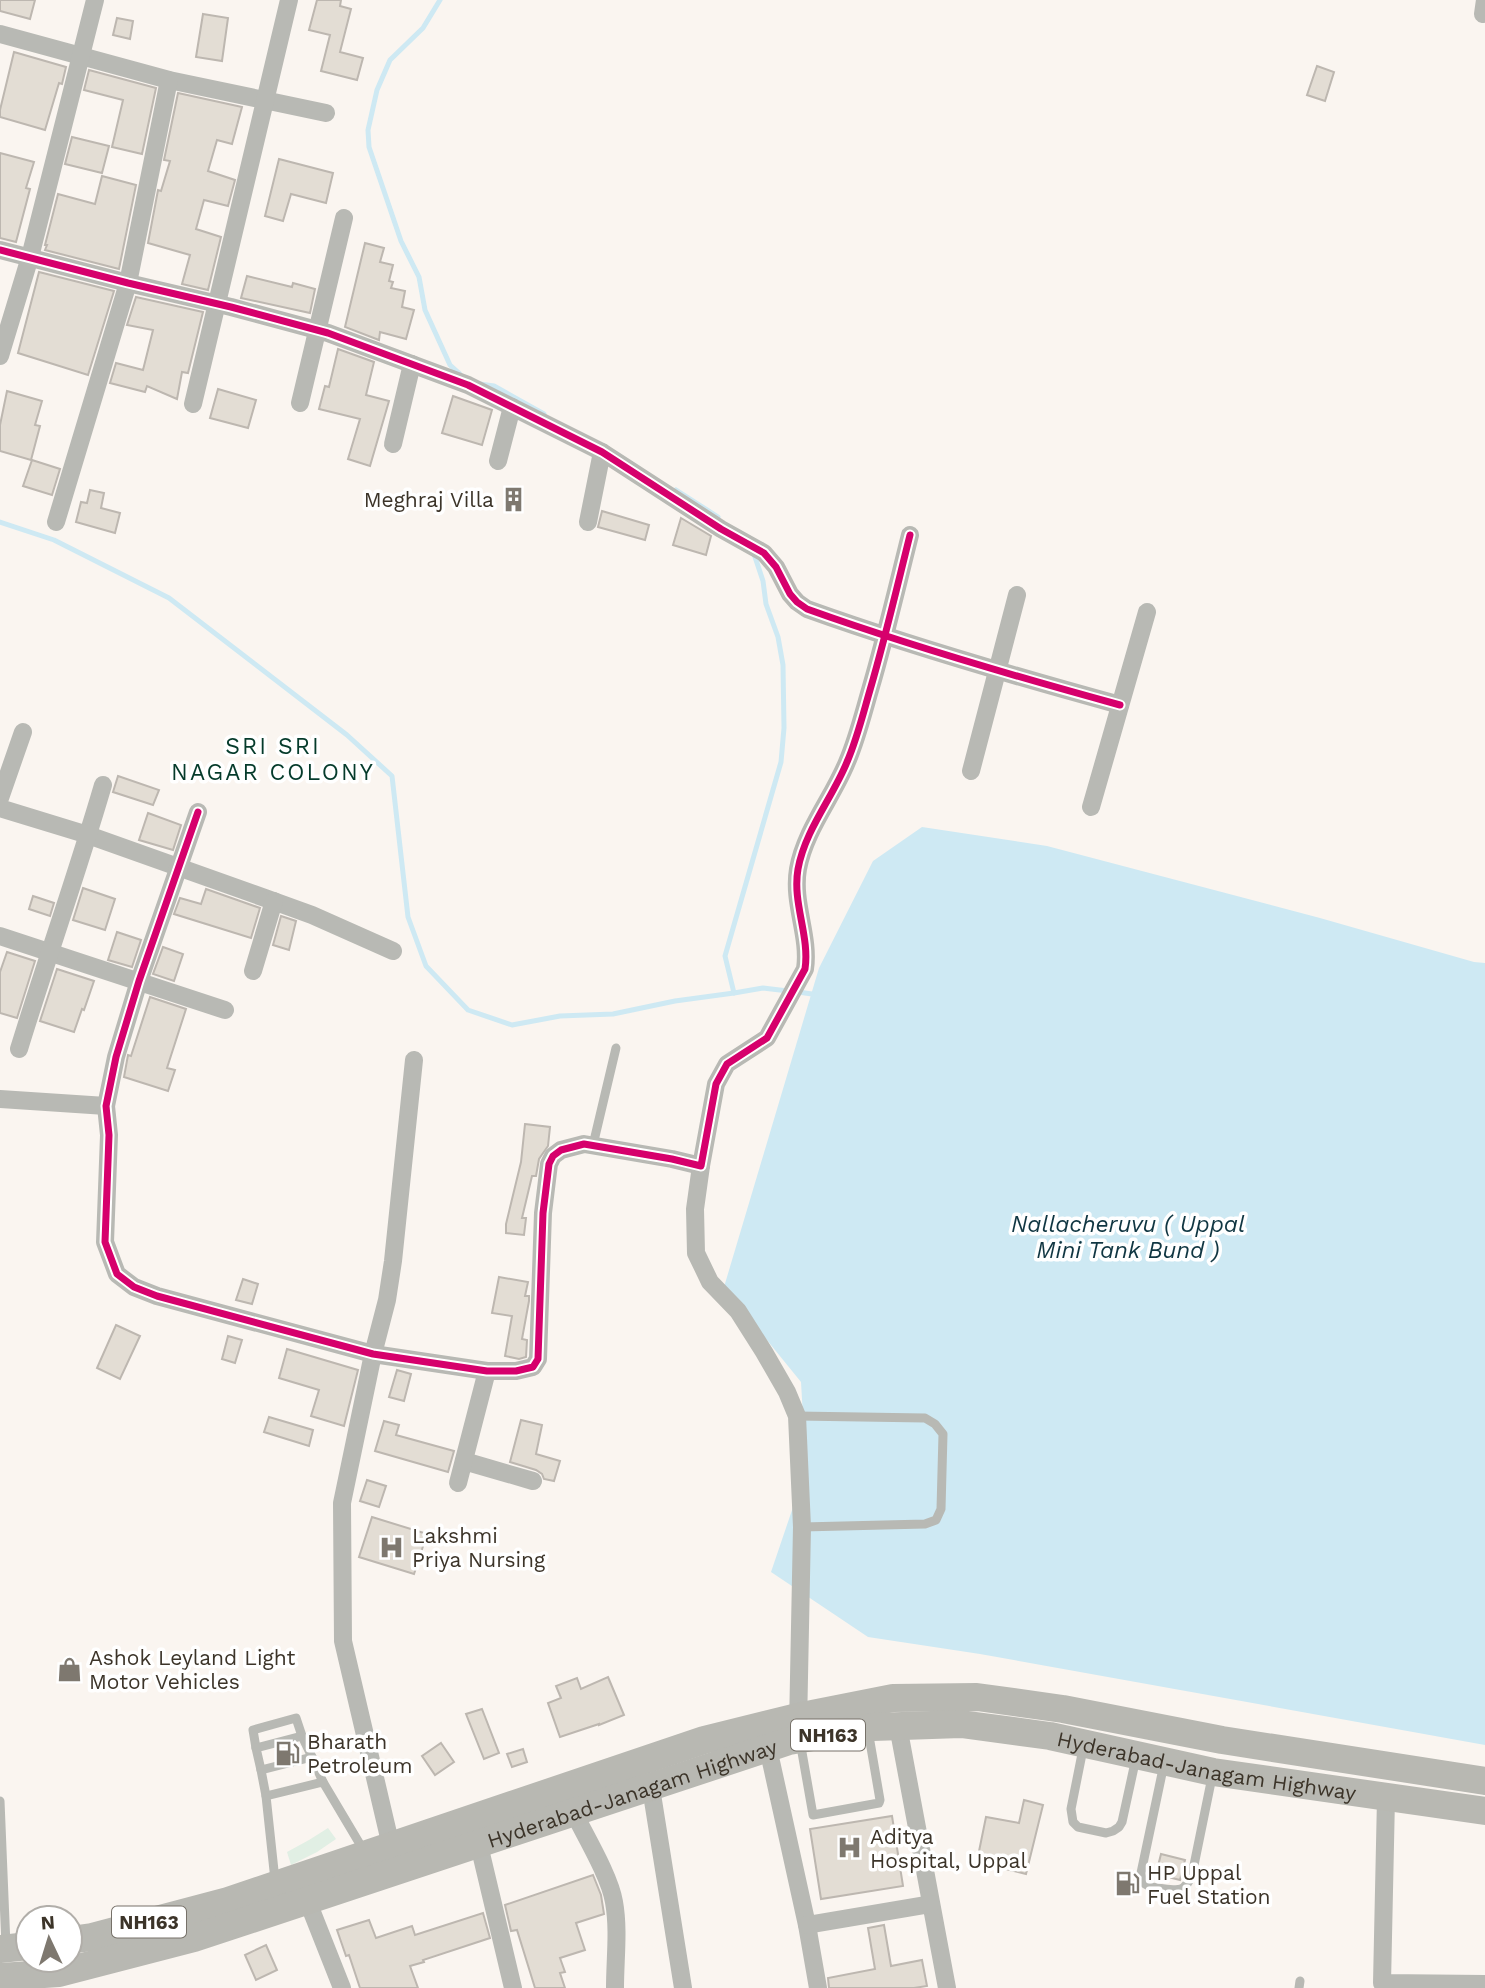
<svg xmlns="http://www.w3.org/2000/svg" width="1485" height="1988" viewBox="0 0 1485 1988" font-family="'Work Sans',sans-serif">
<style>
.green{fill:#e1efe4}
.water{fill:#cee9f3}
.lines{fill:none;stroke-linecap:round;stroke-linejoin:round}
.stream{stroke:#cee9f3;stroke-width:5}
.building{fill:#e3ddd4;stroke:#bdb7b0;stroke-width:2}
.service{stroke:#b8b9b4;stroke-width:9}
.minor{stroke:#b8b9b4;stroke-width:18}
.trunk{stroke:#b8b8b2;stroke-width:28}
.cycleway-casing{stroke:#fff;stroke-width:11}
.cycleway{stroke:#d6006c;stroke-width:7}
.labels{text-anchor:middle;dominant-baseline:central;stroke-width:7;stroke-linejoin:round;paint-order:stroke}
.shield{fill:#fff;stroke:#767169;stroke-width:2}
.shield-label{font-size:19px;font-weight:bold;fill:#3c3429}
.poi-label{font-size:21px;fill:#3c3429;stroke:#fff;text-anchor:start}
.street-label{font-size:21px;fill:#3c3429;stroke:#fff}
.neighbourhood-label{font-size:23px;letter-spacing:2px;fill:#053b2b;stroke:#fff}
.water-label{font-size:23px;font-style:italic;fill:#103642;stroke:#fff}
</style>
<rect width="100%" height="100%" fill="#faf5f0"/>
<!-- green -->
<path class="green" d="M328 1828 336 1839 317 1852 291 1865 287 1852 309 1840Z"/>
<!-- water -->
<path class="water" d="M922 827 1047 846 1320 918 1474 962 1485 963V1745L980 1654 868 1637 771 1572 806 1469 801 1382 724 1287 819 968 873 861Z"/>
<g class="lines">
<!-- stream -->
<g class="stream">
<path d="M440 0 423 28 390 60 377 90 368 130 369 147 401 241 419 277 425 310 450 365 460 374"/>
<path d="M480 384 494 386 544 414"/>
<path d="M676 490 718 517"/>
<path d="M0 522 54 540 169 598 347 735 392 776 408 917 426 966 468 1010 512 1025 560 1016 613 1014 675 1001 734 993"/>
<path d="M754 554 763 581 766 604 778 637 783 665 784 728 781 762 725 956 734 993 763 988 788 991"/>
<path d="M798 992 812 994"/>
</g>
</g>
<!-- building -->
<g class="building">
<path d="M0 0H35L30 19 0 11Z"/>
<path d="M317 0H341L340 6 351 9 340 52 363 58 357 80 321 71 330 35 309 30Z"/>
<path d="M203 14 228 18 222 61 196 57Z"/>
<path d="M117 18 133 21 130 39 113 35Z"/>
<path d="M14 52 66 67 62 84 59 83 45 130 0 117V110Z"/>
<path d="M1317 66 1334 72 1325 101 1307 95Z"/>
<path d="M89 70 156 88 142 154 112 147 123 100 84 90Z"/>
<path d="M178 93 242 107 232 144 217 140 208 171 235 180 228 206 204 200 196 229 221 237 208 290 182 284 190 255 148 243 158 190 161 191 170 161 164 160Z"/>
<path d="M72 137 109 146 102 173 65 164Z"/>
<path d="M0 153 34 162 26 188 30 189 16 242 0 238Z"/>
<path d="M279 159 333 173 326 203 291 194 283 221 265 216Z"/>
<path d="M102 176 136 185 119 269 45 250 47 245H45L58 194 95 204Z"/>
<path d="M365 243 384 248 380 262 393 265 389 281 393 282 391 288 405 291 402 307 414 310 406 339 380 332 379 340 345 327Z"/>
<path d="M39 272 114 291 88 375 18 353Z"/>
<path d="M247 276 292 287 293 283 315 289 310 313 241 298Z"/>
<path d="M136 297 203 312 188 373 182 372 177 399 147 386 145 392 110 383 116 363 143 370 153 330 127 325Z"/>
<path d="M338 349 374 362 366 395 389 401 370 466 348 459 360 419 319 409 325 386 329 387Z"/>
<path d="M218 389 256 400 248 428 210 418Z"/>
<path d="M7 391 42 401 35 425 40 426 31 460 0 451V425Z"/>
<path d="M453 396 492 410 482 445 442 433Z"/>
<path d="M32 460 60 469 52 495 23 486Z"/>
<path d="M90 490 104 493 101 508 120 513 115 533 76 522 81 502 87 503Z"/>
<path d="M602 511 649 525 645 540 598 527Z"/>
<path d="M681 518 711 536 706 555 673 545Z"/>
<path d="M118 776 159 790 153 805 113 792Z"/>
<path d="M148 813 181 825 173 850 139 840Z"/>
<path d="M83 888 115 899 105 930 73 920Z"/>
<path d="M206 889 260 908 251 938 174 914 180 898 201 904Z"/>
<path d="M33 896 54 903 50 916 29 909Z"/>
<path d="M281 916 296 921 289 950 273 945Z"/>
<path d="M117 932 141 940 132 967 108 960Z"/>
<path d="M163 947 183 954 174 981 153 974Z"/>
<path d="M7 952 35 961 17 1018 0 1013V972Z"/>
<path d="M57 969 94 981 84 1010 82 1009 74 1032 40 1021Z"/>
<path d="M150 997 186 1009 167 1068 175 1070 168 1091 124 1077 128 1055 131 1056Z"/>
<path d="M525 1124 550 1127 548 1146 539 1159 536 1176H532L522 1218H526L524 1235 506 1233V1224L521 1162Z"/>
<path d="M499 1277 528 1282 525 1296H529V1301L522 1339 527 1340 526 1357 519 1359 505 1356 512 1316 492 1313Z"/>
<path d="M243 1279 258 1284 252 1304 236 1300Z"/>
<path d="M116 1325 140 1336 120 1379 97 1368Z"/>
<path d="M228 1336 242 1340 235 1363 222 1359Z"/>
<path d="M287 1349 358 1370 344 1426 311 1416 319 1390 279 1378Z"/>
<path d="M397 1370 411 1374 404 1401 389 1397Z"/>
<path d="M269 1417 313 1430 309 1446 264 1432Z"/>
<path d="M521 1420 542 1425 536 1454 560 1461 554 1481 544 1479 542 1474 536 1470 510 1462Z"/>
<path d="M384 1421 399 1425 396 1435 454 1451 448 1472 375 1451Z"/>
<path d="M367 1480 386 1486 379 1507 360 1501Z"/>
<path d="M372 1517 427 1534 414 1574 359 1557Z"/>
<path d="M608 1677 624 1715 599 1725V1724L560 1737 548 1703 561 1698 556 1686 577 1678 581 1689Z"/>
<path d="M482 1709 499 1753 484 1759 466 1714Z"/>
<path d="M441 1743 454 1762 435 1775 422 1756Z"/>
<path d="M523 1749 527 1762 512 1767 507 1754Z"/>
<path d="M1024 1800 1043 1805 1026 1874 993 1866 992 1869 976 1866 986 1817 1019 1823Z"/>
<path d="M892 1816 903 1886 821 1899 810 1829Z"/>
<path d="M1161 1854 1185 1860 1180 1880 1156 1874Z"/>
<path d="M593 1875 601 1895 604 1914 576 1923 585 1950 560 1958 565 1972 560 1973 565 1988H535L517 1930 511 1931 505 1905Z"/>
<path d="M483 1913 490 1938 423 1960 424 1962 410 1966 418 1988H360L349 1955 346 1956 337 1930 369 1920 376 1938 412 1926 415 1935Z"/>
<path d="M884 1925 891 1966 922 1960 927 1986 914 1988H829L828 1978 875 1969 868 1928Z"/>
<path d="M266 1945 277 1970 256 1980 245 1955Z"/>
</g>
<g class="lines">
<!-- service -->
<g class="service">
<path d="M593 1145 616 1048"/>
<path d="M797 1416 925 1418 935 1424 943 1434 941 1509 936 1520 925 1524 802 1527"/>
<path d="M800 1741 813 1815 879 1803 880 1800 868 1730"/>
<path d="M256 1748 253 1730 296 1718 302 1736"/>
<path d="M1083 1749 1071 1809 1073 1822 1078 1827 1106 1833 1113 1831 1119 1827 1122 1822 1136 1758"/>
<path d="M1164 1764 1141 1873C1142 1878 1141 1881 1145 1884 1150 1888 1176 1891 1181 1889 1187 1886 1189 1881 1192 1875L1212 1777"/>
<path d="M261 1770 256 1748 302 1736 312 1757"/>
<path d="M266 1796 261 1770 312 1757 323 1782"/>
<path d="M0 1801 6 1946"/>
<path d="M275 1880 266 1796 323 1782 364 1851"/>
<path d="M1299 1988 1300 1981"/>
</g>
<!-- minor -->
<g class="minor">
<path d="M1483 14 1485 0"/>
<path d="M0 34 169 80 326 113"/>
<path d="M0 250 128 283 231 307 328 333 468 385 602 452 721 529 764 553 776 567 790 594 797 602 807 609C910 646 1014 676 1120 705"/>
<path d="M0 356 30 257 95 0"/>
<path d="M300 403 344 218"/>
<path d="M193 404 289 0"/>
<path d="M393 444 412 364"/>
<path d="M498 461 512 407"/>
<path d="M56 522 128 283 169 80"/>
<path d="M588 522 602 452"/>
<path d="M971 771 1017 595"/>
<path d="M0 798 23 732"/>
<path d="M1091 807 1147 612"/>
<path d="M0 808 88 835 265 898 312 915 393 951"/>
<path d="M198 812 139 981 116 1057 106 1106 109 1135 105 1242 117 1274 134 1287 157 1296 373 1354 487 1371H516L533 1367 538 1359 543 1213 549 1164 553 1156 561 1150 584 1144 672 1159 701 1166 716 1084 727 1064 767 1038 805 969C810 936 792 903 798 869 805 830 833 797 847 762 857 739 863 714 870 690 885 639 897 587 910 535"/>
<path d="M0 936 225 1010"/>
<path d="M253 971 274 901"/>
<path d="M19 1049C46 961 77 874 103 785"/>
<path d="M0 1099 106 1106"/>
<path d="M701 1166 695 1209 696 1253 710 1282 738 1311 764 1352 787 1392 797 1416 802 1527 798 1727"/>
<path d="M464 1461 533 1481"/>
<path d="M458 1483 487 1371"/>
<path d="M898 1726 947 1988"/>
<path d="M768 1748 807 1925 818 1988"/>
<path d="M651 1788 683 1988"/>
<path d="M1386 1798 1382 1983 1485 1984"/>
<path d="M574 1813C586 1837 610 1877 614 1902 619 1930 615 1959 615 1988"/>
<path d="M479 1845 513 1988"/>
<path d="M391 1846 343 1641 342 1503 373 1354 387 1300 393 1261 414 1060"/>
<path d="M308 1902 342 1988"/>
<path d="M807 1925 931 1904"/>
</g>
<!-- trunk -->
<g class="trunk">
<path d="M70 1940 92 1937 228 1901 704 1740 797 1717 893 1698 977 1697 1063 1709 1222 1740 1485 1781"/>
<path d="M0 1949 28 1946"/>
<path id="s1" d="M0 1977 59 1973 194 1938 789 1741 873 1727 961 1724 1050 1736 1213 1772 1485 1811"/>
</g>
<defs>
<g id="cycleway">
<path d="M0 250 128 283 231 307 328 333 468 385 602 452 721 529 764 553 776 567 790 594 797 602 807 609C910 646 1014 676 1120 705"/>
<path d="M198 812 139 981 116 1057 106 1106 109 1135 105 1242 117 1274 134 1287 157 1296 373 1354 487 1371H516L533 1367 538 1359 543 1213 549 1164 553 1156 561 1150 584 1144 672 1159 701 1166 716 1084 727 1064 767 1038 805 969C810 936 792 903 798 869 805 830 833 797 847 762 857 739 863 714 870 690 885 639 897 587 910 535"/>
</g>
</defs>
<!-- cycleway casing -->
<use href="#cycleway" class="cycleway-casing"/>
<!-- cycleway -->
<use href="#cycleway" class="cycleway"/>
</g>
<!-- icons -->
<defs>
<symbol id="building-bare" viewBox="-9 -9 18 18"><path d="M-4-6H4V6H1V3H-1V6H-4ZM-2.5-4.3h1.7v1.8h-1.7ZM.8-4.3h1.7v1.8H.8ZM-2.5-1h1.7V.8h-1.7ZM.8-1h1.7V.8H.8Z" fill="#7e786f" stroke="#fff" stroke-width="2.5" paint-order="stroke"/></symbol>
<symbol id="hospital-bare" viewBox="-9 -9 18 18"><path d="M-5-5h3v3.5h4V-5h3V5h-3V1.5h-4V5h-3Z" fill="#7e786f" stroke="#fff" stroke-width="2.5" paint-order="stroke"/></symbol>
<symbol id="shop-bare" viewBox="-9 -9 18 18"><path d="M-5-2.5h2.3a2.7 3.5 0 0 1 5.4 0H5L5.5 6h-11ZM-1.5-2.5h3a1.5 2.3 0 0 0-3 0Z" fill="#7e786f" stroke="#fff" stroke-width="2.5" paint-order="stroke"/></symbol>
<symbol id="fuel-bare" viewBox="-9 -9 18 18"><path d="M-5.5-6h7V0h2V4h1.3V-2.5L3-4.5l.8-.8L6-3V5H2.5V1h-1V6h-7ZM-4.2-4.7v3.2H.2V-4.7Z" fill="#7e786f" stroke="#fff" stroke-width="2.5" paint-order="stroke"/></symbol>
</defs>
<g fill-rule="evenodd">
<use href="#building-bare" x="496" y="482" width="35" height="35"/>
<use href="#hospital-bare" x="374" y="1530" width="35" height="35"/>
<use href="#shop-bare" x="52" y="1652" width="35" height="35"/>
<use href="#fuel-bare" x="270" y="1736" width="35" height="35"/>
<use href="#hospital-bare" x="832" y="1830" width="35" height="35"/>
<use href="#fuel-bare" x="1110" y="1866" width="35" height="35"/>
</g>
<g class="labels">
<!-- shield labels -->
<g class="shield">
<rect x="791" y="1719.5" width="74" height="31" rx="5"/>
<rect x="112" y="1906.5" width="74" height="31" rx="5"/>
</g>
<g class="shield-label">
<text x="828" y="1735">NH163</text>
<text x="149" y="1922">NH163</text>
</g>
<!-- poi labels -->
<g class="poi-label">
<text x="494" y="499" text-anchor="end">Meghraj Villa</text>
<text x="412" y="1535">Lakshmi<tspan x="412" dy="24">Priya Nursing</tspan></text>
<text x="89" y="1657">Ashok Leyland Light<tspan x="89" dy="24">Motor Vehicles</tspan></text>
<text x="307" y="1741">Bharath<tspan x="307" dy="24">Petroleum</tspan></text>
<text x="870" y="1836">Aditya<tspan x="870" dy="24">Hospital, Uppal</tspan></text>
<text x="1147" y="1872">HP Uppal<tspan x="1147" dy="24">Fuel Station</tspan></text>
</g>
<!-- street labels -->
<g class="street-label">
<text stroke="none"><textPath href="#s1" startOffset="1248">Hyderabad-Janagam Highway</textPath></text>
<text stroke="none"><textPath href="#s1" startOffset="660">Hyderabad-Janagam Highway</textPath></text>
</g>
<!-- neighbourhood labels -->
<g class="neighbourhood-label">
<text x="273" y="746">SRI SRI<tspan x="273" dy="26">NAGAR COLONY</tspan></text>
</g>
<!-- water labels -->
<g class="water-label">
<text x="1128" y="1224">Nallacheruvu ( Uppal<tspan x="1128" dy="26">Mini Tank Bund )</tspan></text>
</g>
</g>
<!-- north arrow -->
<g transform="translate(49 1939) rotate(356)"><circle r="33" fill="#ffffff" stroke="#b1aea9" stroke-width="2"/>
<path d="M0-5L12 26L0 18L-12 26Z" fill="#7e786f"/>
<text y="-10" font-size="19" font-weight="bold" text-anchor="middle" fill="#3c3429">N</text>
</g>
</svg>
